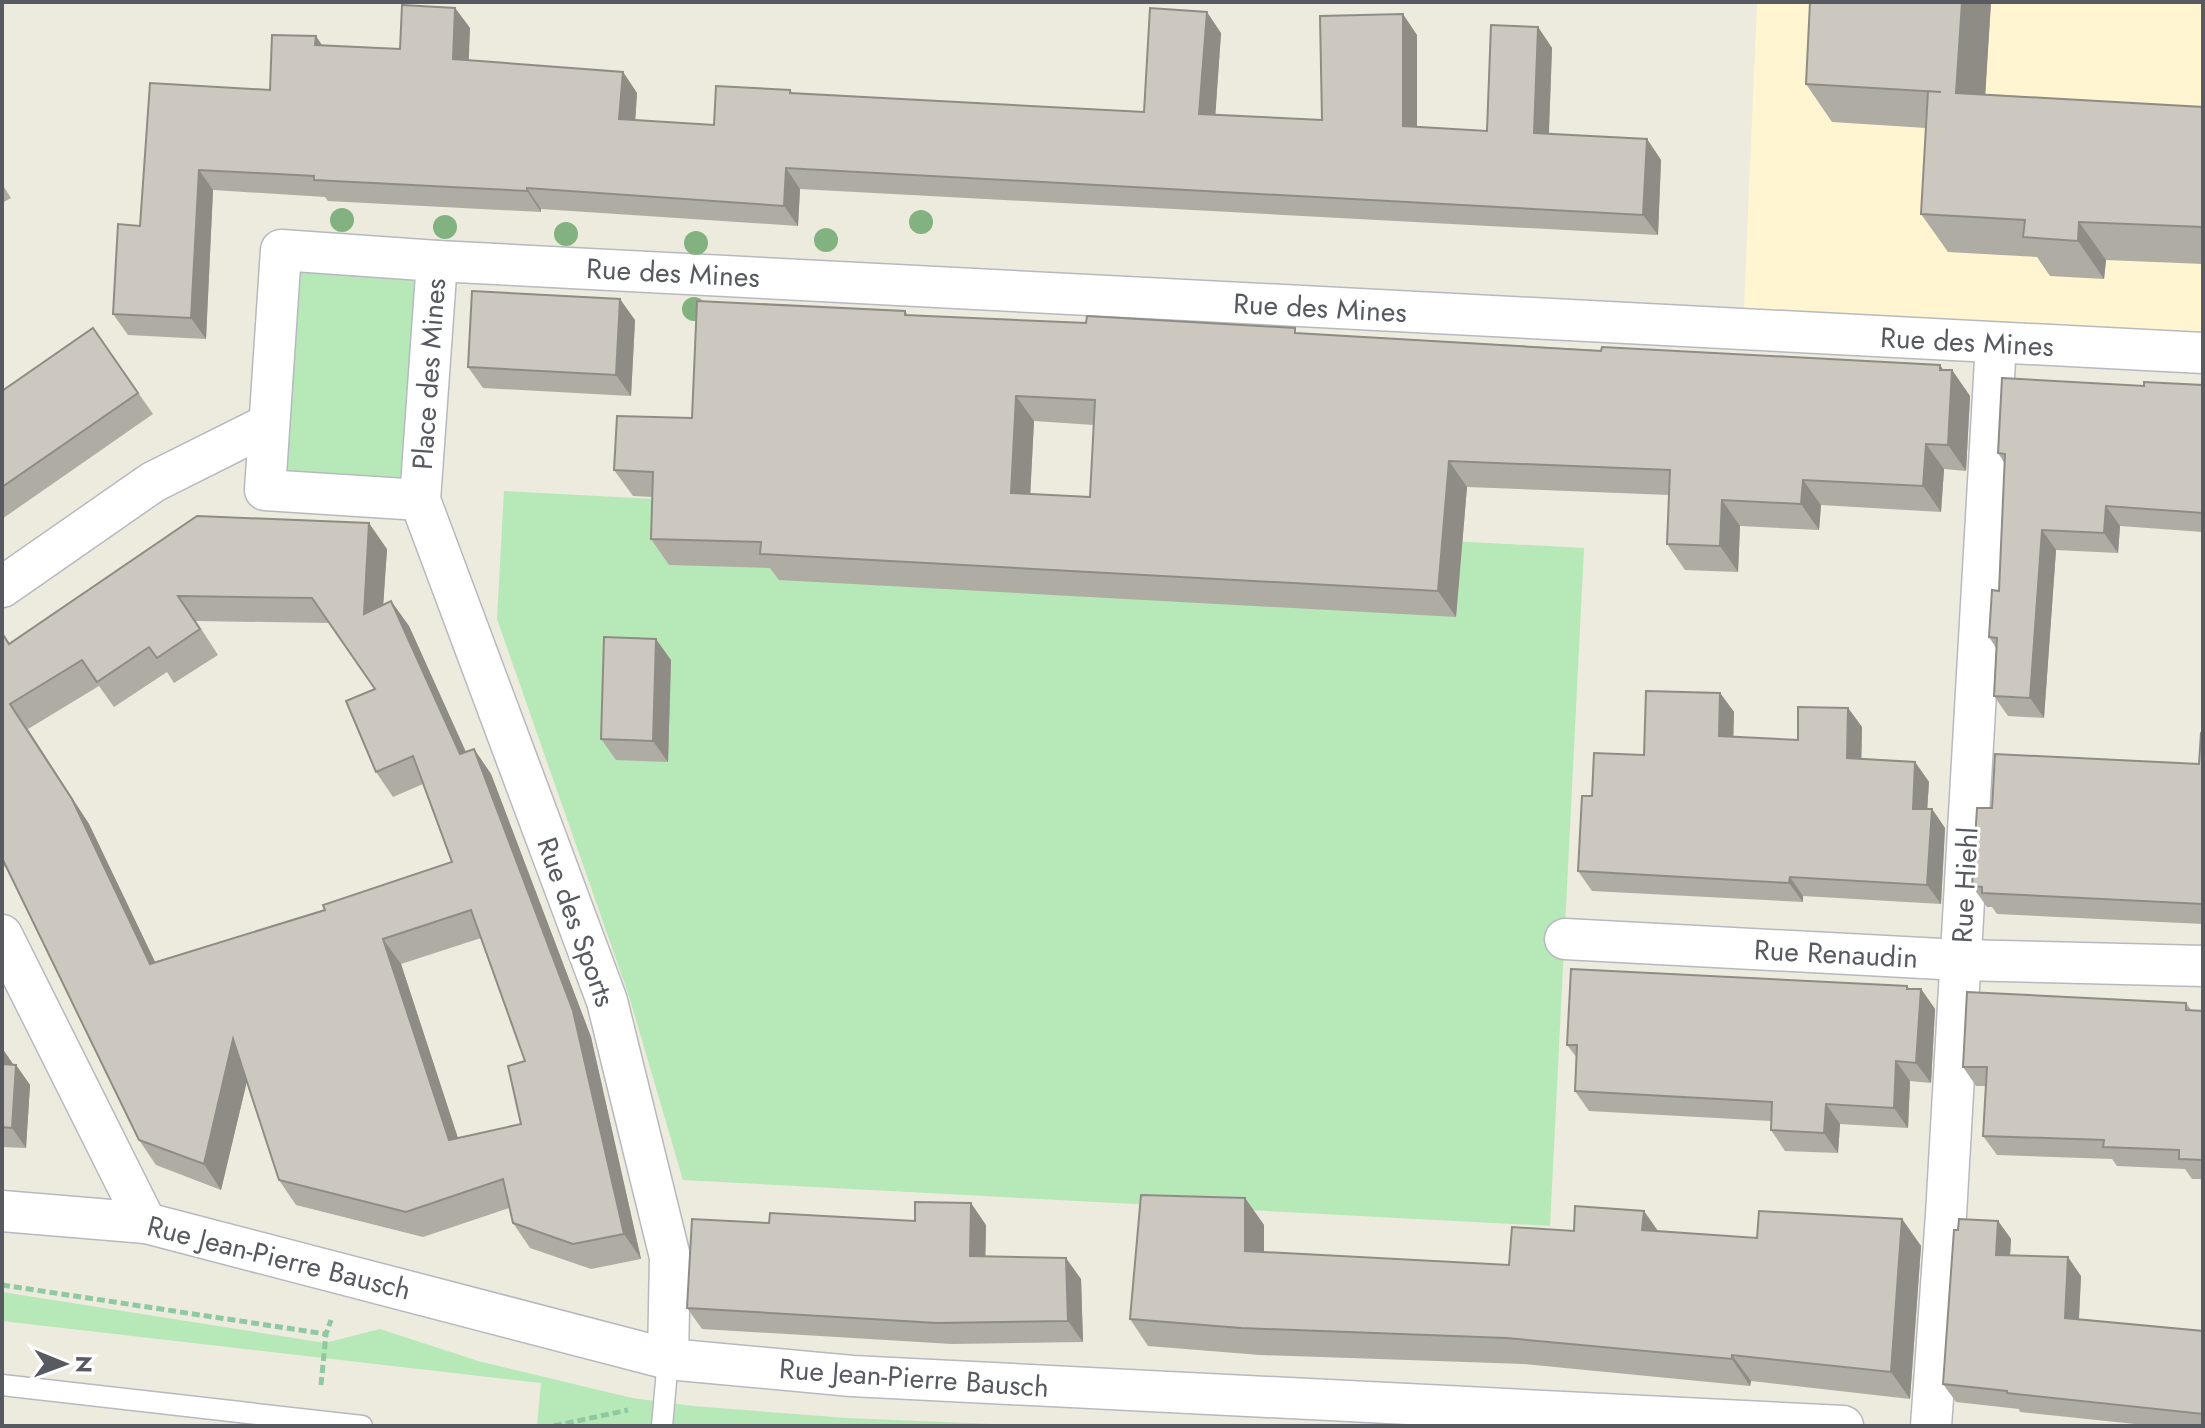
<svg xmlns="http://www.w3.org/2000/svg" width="2205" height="1428" viewBox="0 0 2205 1428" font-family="Jost,sans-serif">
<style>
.commercial{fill:#fff5d0}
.green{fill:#b7e8b8}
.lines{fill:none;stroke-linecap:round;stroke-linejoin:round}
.service-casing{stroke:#b6b9bf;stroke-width:23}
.minor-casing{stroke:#b6b9bf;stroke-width:43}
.path{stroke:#8fc9a1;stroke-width:5;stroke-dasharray:8 4;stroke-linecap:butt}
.service{stroke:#fff;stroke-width:20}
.minor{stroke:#fff;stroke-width:40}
.tree{fill:#82b27f}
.wall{fill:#afaca4;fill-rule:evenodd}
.shaded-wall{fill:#8f8c86}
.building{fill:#ccc8bf;stroke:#8f8c86;stroke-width:2;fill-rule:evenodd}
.labels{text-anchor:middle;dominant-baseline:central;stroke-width:6;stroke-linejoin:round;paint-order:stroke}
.street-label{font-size:28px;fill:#575b61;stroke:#fff}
</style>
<rect width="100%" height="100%" fill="#edeade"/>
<!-- commercial -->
<path class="commercial" d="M1757 2H2203V353L1743 331Z"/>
<!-- green -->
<g class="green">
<path d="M301 271 415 279 401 479 286 471Z"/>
<path d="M504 491 1584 548 1550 1226 683 1180 629 996 497 619Z"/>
<path d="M2 1292 325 1343 380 1329 478 1361 632 1398 693 1406 846 1418 1045 1426H537L541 1383 2 1321Z"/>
</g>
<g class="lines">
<defs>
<g id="service">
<path d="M2 1385 362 1426"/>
<path d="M662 1426 668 1359"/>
</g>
<g id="minor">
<path d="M437 261 420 500 607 1001 670 1257 668 1359"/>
<path d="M420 500 265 490 281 250 437 261 2203 353"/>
<path d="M2 587 153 482 269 424"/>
<path d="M2 935 146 1223"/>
<path d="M1565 939 1960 960 2203 966"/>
<path d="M2 1211 146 1223 668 1359 852 1376 1843 1426"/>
<path d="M1931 1426 1946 1215 1996 343"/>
</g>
</defs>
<!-- service casing -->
<use href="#service" class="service-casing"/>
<!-- minor casing -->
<use href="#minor" class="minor-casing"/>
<!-- path -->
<g class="path">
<path d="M2 1285 326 1334 331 1320"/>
<path d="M321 1385 326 1334"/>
<path d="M554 1426 628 1410"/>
</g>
<!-- service -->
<use href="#service" class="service"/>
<!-- minor -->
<use href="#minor" class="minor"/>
</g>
<!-- trees -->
<g class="tree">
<circle cx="342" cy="220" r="12"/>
<circle cx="921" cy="222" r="12"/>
<circle cx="445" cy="227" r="12"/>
<circle cx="566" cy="234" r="12"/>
<circle cx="826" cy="240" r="12"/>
<circle cx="696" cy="243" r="12"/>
<circle cx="694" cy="309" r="12"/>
</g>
<!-- wall -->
<g class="wall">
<path d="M1810 2H1991L1985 94 2203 107V264L2106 260 2104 279 2050 276 2037 257 1948 252 1921 214 1926 128 1832 122 1806 84Z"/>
<path d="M455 8 470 28 468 60 623 72 637 93 635 120 714 125 790 90 793 93 1144 112 1221 33 1215 115 1322 120 1417 35V127L1487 131 1538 27 1552 48 1549 134 1647 139 1661 160 1658 235 800 189 798 226 541 209V212L328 201 325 197 213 190 206 339 128 335 113 314 140 226 270 90 322 46 400 49Z"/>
<path d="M2 184 11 198 2 203Z"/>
<path d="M905 311 908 315 1299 333 1952 370 1970 396 1966 471 1944 469 1941 512 1821 505 1819 530 1740 526 1738 572 1685 570 1667 544 1669 495 1467 487 1456 617 779 580 770 568 669 565 651 539 652 497 633 496 614 470 692 418ZM1034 421 1094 425 1090 497 1030 494Z"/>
<path d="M635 320 631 396 483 388 468 367Z"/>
<path d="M93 328 153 414 2 519V391Z"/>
<path d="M2203 385V532L2120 526 2118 553 2056 550 2044 718 2008 716 1994 696 1996 648 1989 637 1999 591 2005 464 1998 453 2144 386Z"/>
<path d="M197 516 387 549 383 604 391 601 409 626 466 752 474 749 491 774 591 1037 641 1259 591 1269 530 1248 513 1223 509 1208 423 1237 296 1205 279 1180 247 1081 221 1190 156 1165 139 1140 8 871 2 863V633L9 644ZM196 621 329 623 375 689 376 772 393 797 423 784 452 862 325 910 155 962 89 824 28 729 99 686 114 707 167 672 174 683 218 655ZM481 938 525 1061 521 1124 458 1138 401 964Z"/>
<path d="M671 660 668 762 616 760 601 739Z"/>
<path d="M1720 693 1734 712 1733 737 1798 740 1848 708 1862 727 1861 759 1915 762 1929 782 1927 809H1932L1945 828 1941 904 1803 896V902L1592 891 1578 871 1592 796Z"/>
<path d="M2203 733V924L1997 914 1992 907H1987L1972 886 1992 808 2199 764Z"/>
<path d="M1907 986 1909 989H1921L1935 1009 1931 1083 1910 1081 1908 1128 1840 1124 1838 1153 1785 1151 1771 1130V1121L1589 1111 1575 1091 1577 1058 1567 1045Z"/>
<path d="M2186 1003 2192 1011H2203V1182V1179H2192L2185 1169 2117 1166 2112 1159 1997 1155 1983 1136 1986 1086H1976L1963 1067Z"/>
<path d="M2 1048 13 1064 16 1065 30 1085 26 1148 2 1147Z"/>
<path d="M1245 1198 1264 1225V1252L1509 1265 1574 1231H1658L1757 1238 1902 1219 1921 1246 1910 1399 1751 1381 1750 1386 1524 1364 1260 1355 1148 1346 1130 1319Z"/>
<path d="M1998 1221 2011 1239 2010 1255 2081 1276 2079 1319 2203 1331V1426H2154L2020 1412 2019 1409 1956 1402 1943 1384 1958 1230Z"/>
<path d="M769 1223 986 1225 985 1256 1081 1279 1083 1342 952 1344 702 1329 687 1308Z"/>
</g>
<!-- shaded-wall -->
<g class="shaded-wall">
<path d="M1962 2H1991L1983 131 1956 93Z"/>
<path d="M455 8 470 28 468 80 453 59Z"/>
<path d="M1207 12 1221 33 1214 135 1199 114Z"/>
<path d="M1403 14 1417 35V147L1403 126Z"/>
<path d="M1538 27 1552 48 1548 153 1534 133Z"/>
<path d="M316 36 330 57 315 45Z"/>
<path d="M623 72 637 93 634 140 619 119Z"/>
<path d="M1647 139 1661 160 1658 235 1643 215Z"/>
<path d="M786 168 800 189 798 226 784 206Z"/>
<path d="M199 170 213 190 206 339 191 318Z"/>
<path d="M527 188 541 209V212L527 191Z"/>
<path d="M2079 222 2106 260 2104 279 2078 241Z"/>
<path d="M620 299 635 320 631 396 616 375Z"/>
<path d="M1940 365 1951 381 1952 370 1970 396 1966 471 1948 445Z"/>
<path d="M1016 396 1034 421 1029 519 1011 493Z"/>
<path d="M1926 444 1944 469 1941 512 1923 486Z"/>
<path d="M1449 461 1467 487 1456 617 1438 591Z"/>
<path d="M1803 480 1821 505 1819 530 1801 504Z"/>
<path d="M1722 500 1740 526 1738 572 1720 546Z"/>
<path d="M2106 506 2120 526 2118 553 2104 533Z"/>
<path d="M369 523 387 549 381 639 364 614Z"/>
<path d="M2042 530 2056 550 2044 718 2030 698Z"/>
<path d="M391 601 409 626 478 779 460 754Z"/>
<path d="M656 639 671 660 668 762 653 741Z"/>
<path d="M1720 693 1734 712 1733 755 1719 736Z"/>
<path d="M10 704 89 824 168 989 150 964Z"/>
<path d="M1848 708 1862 727 1861 778 1847 758Z"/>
<path d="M474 749 491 774 591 1037 641 1259 624 1234Z"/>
<path d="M1915 762 1929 782 1926 828 1913 809Z"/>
<path d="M1932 809 1945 828 1941 904 1927 885Z"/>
<path d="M1790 877 1803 896V902L1789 883Z"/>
<path d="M383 939 401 964 467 1166 449 1140Z"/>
<path d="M1907 986 1920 1004 1921 989 1935 1009 1931 1083 1916 1063Z"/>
<path d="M233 1039 251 1064 221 1190 204 1164Z"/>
<path d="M2 1048 15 1067H2Z"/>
<path d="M1896 1061 1910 1081 1908 1128 1894 1108Z"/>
<path d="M16 1065 30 1085 26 1148 12 1128Z"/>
<path d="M1826 1104 1840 1124 1838 1153 1824 1133Z"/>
<path d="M1245 1198 1264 1225V1278L1245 1251Z"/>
<path d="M971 1203 986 1225 985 1277 970 1256Z"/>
<path d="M1644 1211 1663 1238 1642 1230Z"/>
<path d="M1902 1219 1921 1246 1910 1399 1891 1372Z"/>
<path d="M1998 1221 2011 1239 2009 1273 1996 1255Z"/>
<path d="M2068 1257 2081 1276 2078 1336 2065 1318Z"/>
<path d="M1066 1258 1081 1279 1083 1342 1068 1321Z"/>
<path d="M1732 1355 1751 1381 1750 1386 1732 1359Z"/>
</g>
<!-- building -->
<g class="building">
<path d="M1810 2H1962L1956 93 2203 107V227L2079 222 2078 241 2023 237 2025 220 1921 214 1928 91 1941 92 1806 84Z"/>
<path d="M402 5 455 8 453 59 623 72 619 119 714 125 716 86 790 90V93L1144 112 1150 8 1207 12 1199 114 1322 120 1320 16 1403 14V126L1487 131 1491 25 1538 27 1534 133 1647 139 1643 215 786 168 784 206 527 188V191L314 180V176L199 170 191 318 113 314 118 224 140 226 150 83 270 90 272 35 316 36 315 45 400 49Z"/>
<path d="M472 291 620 299 616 375 468 367Z"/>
<path d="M697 301 905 311V315L1086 323 1087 316 1295 328V333L1601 351 1602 347 1940 365V370H1952L1948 445 1926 444 1923 486 1803 480 1801 504 1722 500 1720 546 1667 544 1670 470 1449 461 1438 591 760 554 761 542 651 539 653 472 614 470 617 416 692 418ZM1016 396 1095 400 1090 497 1011 493Z"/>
<path d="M93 328 138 393 2 487V391Z"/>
<path d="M2002 378 2144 386V382L2203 385V513L2106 506 2104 533 2042 530 2030 698 1994 696 1997 638 1989 637 1992 590 1999 591 2005 454 1998 453Z"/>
<path d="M197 516 369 523 364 614 391 601 460 754 474 749 573 1011 624 1234 573 1244 513 1223 503 1179 406 1212 279 1180 233 1039 204 1164 139 1140 2 858V633L9 644ZM178 596 312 598 375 689 346 701 376 772 413 756 452 862 323 905 325 910 150 964 72 799 10 704 82 660 97 682 149 647 157 658 200 629ZM471 910 525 1061 508 1066 521 1124 449 1140 383 939Z"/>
<path d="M604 637 656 639 653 741 601 739Z"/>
<path d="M1646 691 1720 693 1719 736 1798 740V707L1848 708 1847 758 1915 762 1913 809H1932L1927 885 1790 877 1789 883 1578 871 1582 796H1592L1594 753 1644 755Z"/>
<path d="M2201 733H2203V904L1982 893V887L1972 886 1977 808H1992L1995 754 2199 764Z"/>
<path d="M1571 969 1907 986V989H1921L1916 1063 1896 1061 1894 1108 1826 1104 1824 1133 1771 1130 1772 1102 1575 1091 1577 1045H1567Z"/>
<path d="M1967 992 2186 1003V1010L2203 1011V1160L2179 1159V1150L2103 1147 2104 1140 1983 1136 1987 1067H1963Z"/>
<path d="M2 1064 16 1065 12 1128 2 1127Z"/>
<path d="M1141 1195 1245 1198V1251L1509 1265 1512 1227 1574 1231 1575 1206 1644 1211 1642 1230 1757 1238 1759 1211 1902 1219 1891 1372 1732 1355V1359L1506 1338 1241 1328 1130 1319Z"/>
<path d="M915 1202 971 1203 970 1256 1066 1258 1068 1321 937 1323 687 1308 692 1219 769 1223 770 1213 915 1221Z"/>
<path d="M1959 1219 1998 1221 1996 1255 2068 1257 2065 1318 2203 1331V1414L2007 1393V1391L1943 1384 1954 1230H1958Z"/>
</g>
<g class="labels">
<!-- street labels -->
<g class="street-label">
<text transform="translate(673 273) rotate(3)">Rue des Mines</text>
<text transform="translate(1320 308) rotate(3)">Rue des Mines</text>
<text transform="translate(1967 342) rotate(3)">Rue des Mines</text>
<text transform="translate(429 374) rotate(-86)">Place des Mines</text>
<text transform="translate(1965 885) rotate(-87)">Rue Hiehl</text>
<text transform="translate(576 922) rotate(70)">Rue des Sports</text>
<text transform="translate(1836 954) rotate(3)">Rue Renaudin</text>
<text transform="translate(279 1258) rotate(14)">Rue Jean-Pierre Bausch</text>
<text transform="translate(914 1378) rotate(4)">Rue Jean-Pierre Bausch</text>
</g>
</g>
<!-- border -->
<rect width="2205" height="1428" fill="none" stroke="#575b61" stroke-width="8"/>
<!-- north arrow -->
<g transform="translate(64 1364) rotate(91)" stroke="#ffffff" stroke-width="6" paint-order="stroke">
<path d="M0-6L14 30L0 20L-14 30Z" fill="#575b61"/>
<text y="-12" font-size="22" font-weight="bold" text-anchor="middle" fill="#575b61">N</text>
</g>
</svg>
